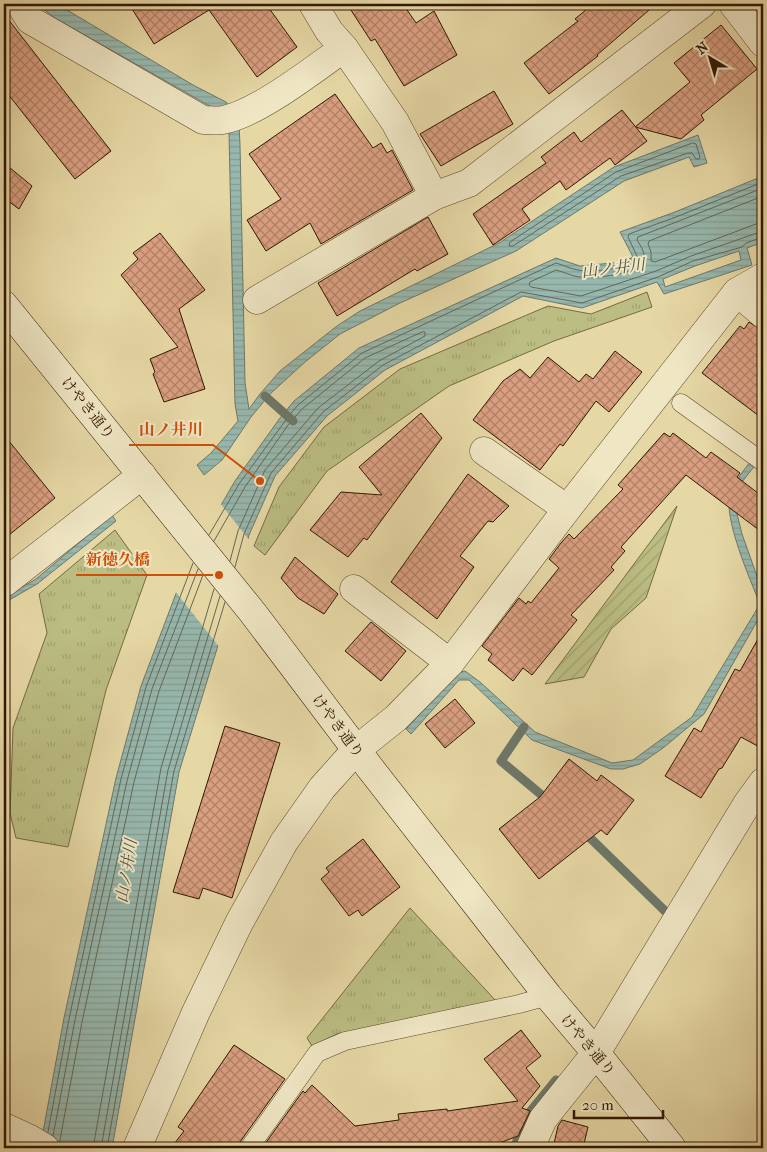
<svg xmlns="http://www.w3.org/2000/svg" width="767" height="1152" viewBox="0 0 767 1152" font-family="'IM FELL French Canon','Noto Serif JP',serif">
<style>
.grass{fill:url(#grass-tufts);stroke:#766a42}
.garden{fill:url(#garden-furrows);stroke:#766a42}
.water{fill:url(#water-rules);stroke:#6e7769;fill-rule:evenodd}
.pier{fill:#e6d8a5}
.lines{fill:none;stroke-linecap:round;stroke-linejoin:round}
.shore{stroke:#646758;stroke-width:1}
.stream{stroke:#6e7769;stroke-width:9}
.building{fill:url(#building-cross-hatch);stroke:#311601}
.lane-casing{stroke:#5e462a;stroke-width:19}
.street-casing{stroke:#5e462a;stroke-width:29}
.secondary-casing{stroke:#311601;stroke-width:29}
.lane{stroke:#efe6c4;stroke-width:18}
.street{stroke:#efe6c4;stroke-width:28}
.secondary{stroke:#efe6c4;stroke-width:28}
.labels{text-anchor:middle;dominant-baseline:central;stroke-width:4;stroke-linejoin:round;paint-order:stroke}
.street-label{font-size:15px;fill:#311601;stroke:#efe6c4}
.water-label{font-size:16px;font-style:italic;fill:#554f3e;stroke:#efe6c4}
.leader{fill:none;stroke:#cd4f0a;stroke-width:2}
.callout-dot{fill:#cd4f0a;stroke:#efe6c4;stroke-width:2}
.callout-label{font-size:16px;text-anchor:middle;font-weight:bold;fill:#cd4f0a;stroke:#efe6c4;stroke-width:4;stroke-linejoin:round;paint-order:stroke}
</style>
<defs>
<pattern id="grass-tufts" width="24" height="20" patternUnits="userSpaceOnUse" patternTransform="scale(1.25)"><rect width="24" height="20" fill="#bbbd82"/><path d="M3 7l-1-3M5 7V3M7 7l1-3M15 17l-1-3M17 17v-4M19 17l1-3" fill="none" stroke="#a1a26e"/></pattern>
<pattern id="garden-furrows" width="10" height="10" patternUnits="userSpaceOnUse" patternTransform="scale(1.25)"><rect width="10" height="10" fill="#bbbd82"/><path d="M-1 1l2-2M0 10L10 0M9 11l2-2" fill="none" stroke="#a1a26e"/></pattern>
<pattern id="water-rules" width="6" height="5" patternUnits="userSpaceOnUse" patternTransform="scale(1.25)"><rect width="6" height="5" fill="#97b8ae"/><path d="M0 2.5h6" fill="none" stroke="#839d94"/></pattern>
<pattern id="building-cross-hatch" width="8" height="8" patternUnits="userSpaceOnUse" patternTransform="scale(1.25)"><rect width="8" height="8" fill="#da9f81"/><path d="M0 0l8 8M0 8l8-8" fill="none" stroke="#b18167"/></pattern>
</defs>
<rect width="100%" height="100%" fill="#e6d8a5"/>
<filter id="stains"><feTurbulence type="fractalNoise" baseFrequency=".004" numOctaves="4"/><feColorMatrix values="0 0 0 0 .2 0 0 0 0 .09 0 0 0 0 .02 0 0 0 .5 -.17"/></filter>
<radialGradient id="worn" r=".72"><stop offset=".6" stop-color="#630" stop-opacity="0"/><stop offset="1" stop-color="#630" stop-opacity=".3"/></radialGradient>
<!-- grass -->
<g class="grass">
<path d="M647 292 652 307 554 341 449 386 327 471 265 555 254 546 279 487 324 427 400 369 548 306 591 314Z"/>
<path d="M115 530 147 575 106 690 68 847 16 838 10 813 13 728 47 633 39 594Z"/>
<path d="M410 908 496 1001 337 1034 312 1046 307 1038Z"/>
</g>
<!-- garden -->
<path class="garden" d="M677 506 646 598 611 629 584 677 545 684Z"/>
<!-- water -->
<g class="water">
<path d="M38 4H57L193 85 226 102 232 109 239 124 240 145 245 383 249 409 260 394 280 371 337 326 360 311 499 243 614 167 698 135 707 163 694 167 689 157 624 181 516 251 400 303 340 334 305 362 270 394 251 417 222 460 204 475 197 465 211 453 238 421 235 404 229 133 225 120 215 109 53 17Z"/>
<path d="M763 176V242L747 248 752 265 664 294 657 282 582 308 523 296 385 370 327 416 275 476 249 535 216 652 179 772 112 1148H40L64 1018 116 778 141 686 188 562 235 481 280 418 294 401 359 348 556 258 580 266 623 262 633 257 620 232 675 212ZM739 251 741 260 665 287 663 279 695 266Z"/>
<path d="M763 445V455L735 491 734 502 742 534 763 593V611L704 714 663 748 640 764 623 769H611L532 740 469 680H459L411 734 406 729 458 673 465 671 480 682 535 732 612 763 633 760 692 717 760 604C750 579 723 518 730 493 734 480 755 457 763 445Z"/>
<path d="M112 515 116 521 37 584 4 603V598L36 579Z"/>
</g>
<!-- pier -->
<path class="pier" d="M220 503 250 541 220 648 175 591 186 561Z"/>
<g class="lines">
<!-- shore -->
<g class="shore">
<path d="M693 143 696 144 700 157 699 159H696L692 153H688L621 176 513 246H509L510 242 616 172Z"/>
<path d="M763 188 638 237 637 240C640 245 645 252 644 258 642 276 593 278 579 277 572 276 564 272 556 270L530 282 529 285 531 287 581 296 656 271 691 256 763 231"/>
<path d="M763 196 649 241 648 244 651 252V261L655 262 756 224H763"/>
<path d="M209 535 239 484 291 413 298 405 362 353 556 263C563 265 571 269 578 270 590 273 632 269 638 258L628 237 629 234 676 217 763 182"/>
<path d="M214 541 245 487 288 425 302 409 365 358 422 332H425V336L379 361 318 408 265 470 238 531 230 561"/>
<path d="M235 567 244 534 271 473 323 412 383 365 521 292 582 303 658 277 693 261 742 247 746 243 763 237"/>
<path d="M48 1132 69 1019 121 779 146 687 193 563"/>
<path d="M53 1136 75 1020 127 781 152 689 198 569"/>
<path d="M59 1145 82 1022 134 782 159 691 203 575"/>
<path d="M93 1148 161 768 214 589"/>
<path d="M101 1148 168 770 220 596"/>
<path d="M107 1148 174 771 225 602"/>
</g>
<!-- stream -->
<g class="stream">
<path d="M265 396 293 421"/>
<path d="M524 727 501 761 550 802"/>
<path d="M582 830 665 911"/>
<path d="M515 1147 524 1119 556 1080"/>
</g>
</g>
<!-- building -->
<g class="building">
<path d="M129 4H266L297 47 257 77 209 10 154 44Z"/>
<path d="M347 4H403L416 23 434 11 457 55 404 86 375 39 371 41Z"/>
<path d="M593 4H656L597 55 598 56 549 94 524 63 578 21 575 19Z"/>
<path d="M4 14 111 151 75 179 4 89Z"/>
<path d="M721 25 757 69 701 115 704 120 681 139 635 127 690 82 674 63Z"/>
<path d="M494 91 513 124 441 166 420 134Z"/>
<path d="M335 94 373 148 381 143 387 153 392 150 413 190 321 244 310 223 266 251 247 220 281 199 249 154Z"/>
<path d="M622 110 647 141 615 165 610 158 566 190 560 181 522 209 530 220 493 245 473 214 546 163 541 157 574 132 581 142Z"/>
<path d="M4 163 32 186 19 209 4 198Z"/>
<path d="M428 217 448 254 417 271 415 269 337 316 318 283Z"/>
<path d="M160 233 205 290 179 309 205 389 164 402 153 374 155 372 150 359 178 347 121 275 138 259 133 253Z"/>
<path d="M749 322 760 329H763V419L702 373 740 326 744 329Z"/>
<path d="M615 351 642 372 609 412 596 401 563 446 560 444 540 470 473 420 503 381 520 369 530 378 548 357 579 382 586 374 593 379Z"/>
<path d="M421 413 442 438 367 540 364 538 348 557 310 530 341 492 382 495 359 467Z"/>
<path d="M664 433 670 437 673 433 706 458 711 452 740 473 737 477 763 497V533L686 475 621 547 625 551 611 567 614 570 571 615 577 620 532 675 523 668 513 681 488 660 492 654 482 646 519 598 526 604 528 601 531 603 559 568 549 559 561 543 569 534 574 539 623 489 618 485Z"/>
<path d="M4 435 55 498 4 539Z"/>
<path d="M468 474 509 506 493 522 488 521 460 556 474 567 437 619 391 582Z"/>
<path d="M295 557 338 594 324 614 298 598 281 578Z"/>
<path d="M371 622 406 651 381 681 345 651Z"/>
<path d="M763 630V749L741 737 722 768 719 769 701 798 665 776 694 728 701 732 735 669 740 671Z"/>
<path d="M455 699 475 723 445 748 425 724Z"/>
<path d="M225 726 280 743 232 898 203 888 199 899 173 892Z"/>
<path d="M569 759 597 781 601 775 634 800 607 835 601 830 539 879 499 829 540 797Z"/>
<path d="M363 839 400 887 362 916 358 910 349 916 321 879 329 872 326 868Z"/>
<path d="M521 1030 541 1056 526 1068 540 1086 522 1108 530 1111 518 1136 486 1148H262L303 1091 305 1093 312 1085 355 1126 399 1120 398 1114 447 1109V1111L518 1101 484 1059Z"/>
<path d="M234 1045 285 1079 240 1142 239 1148H171L184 1131 178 1127Z"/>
<path d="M562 1120 588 1127 583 1148H553L558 1126Z"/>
</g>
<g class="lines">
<defs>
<g id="lane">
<path d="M681 403 763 462"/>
<path d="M249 1148 317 1053 345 1041 519 1004 548 996"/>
</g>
<g id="street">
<path d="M20 4 30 20 203 120C210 120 217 121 223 120 257 114 314 69 344 48L395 122 434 196"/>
<path d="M313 4 329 31 344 48"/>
<path d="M733 4 763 43"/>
<path d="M737 292 763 314"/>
<path d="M257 300 434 196 469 183 702 4"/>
<path d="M484 451 567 509"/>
<path d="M4 583 142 475"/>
<path d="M354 589 450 663"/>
<path d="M4 1127 30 1139 45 1148"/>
<path d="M137 1148 196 1012 239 923 284 842 322 788 356 750 396 718 450 663 567 509 737 292 763 277"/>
<path d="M530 1148 543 1119 596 1053 747 804 763 782"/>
</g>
<path id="secondary" d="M4 305 253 613 370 768 548 996 596 1053 672 1148"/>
</defs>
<!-- lane casing -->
<use href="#lane" class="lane-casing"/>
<!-- street casing -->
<use href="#street" class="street-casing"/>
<!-- secondary casing -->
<use href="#secondary" class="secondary-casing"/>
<!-- lane -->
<use href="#lane" class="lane"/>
<!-- street -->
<use href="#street" class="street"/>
<!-- secondary -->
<use href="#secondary" class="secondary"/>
</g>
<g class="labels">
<!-- street labels -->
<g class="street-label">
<text transform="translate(88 408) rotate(51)">けやき通り</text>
<text transform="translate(338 726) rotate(53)">けやき通り</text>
<text transform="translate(588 1045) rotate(50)">けやき通り</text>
</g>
<!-- water labels -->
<g class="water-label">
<text transform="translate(613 268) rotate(-7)">山ノ井川</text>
<text transform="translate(126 871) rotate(-81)">山ノ井川</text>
</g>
</g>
<!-- callouts -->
<path class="leader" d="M260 481L213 445H129M219 575L160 575H76"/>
<g class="callout-dot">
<circle cx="260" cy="481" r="5"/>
<circle cx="219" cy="575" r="5"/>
</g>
<g class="callout-label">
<text x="171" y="435">山ノ井川</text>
<text x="118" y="565">新徳久橋</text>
</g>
<!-- margin -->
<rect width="767" height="1152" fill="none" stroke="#e6d8a5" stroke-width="20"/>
<rect x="5" y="5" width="757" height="1142" fill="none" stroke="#311601" stroke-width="2.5"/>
<rect x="10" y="10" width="747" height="1132" fill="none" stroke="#311601"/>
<!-- north arrow -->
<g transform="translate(710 58) rotate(322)" stroke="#efe6c4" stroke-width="4" paint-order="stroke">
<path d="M0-4L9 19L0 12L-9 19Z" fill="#311601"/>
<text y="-8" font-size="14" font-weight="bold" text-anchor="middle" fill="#311601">N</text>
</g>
<!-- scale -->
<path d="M574 1110v8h89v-8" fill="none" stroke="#311601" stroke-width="2.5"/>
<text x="582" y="1110" font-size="15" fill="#311601" stroke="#efe6c4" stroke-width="4" paint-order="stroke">20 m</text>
<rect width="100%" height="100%" filter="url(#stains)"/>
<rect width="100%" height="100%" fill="url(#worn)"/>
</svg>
